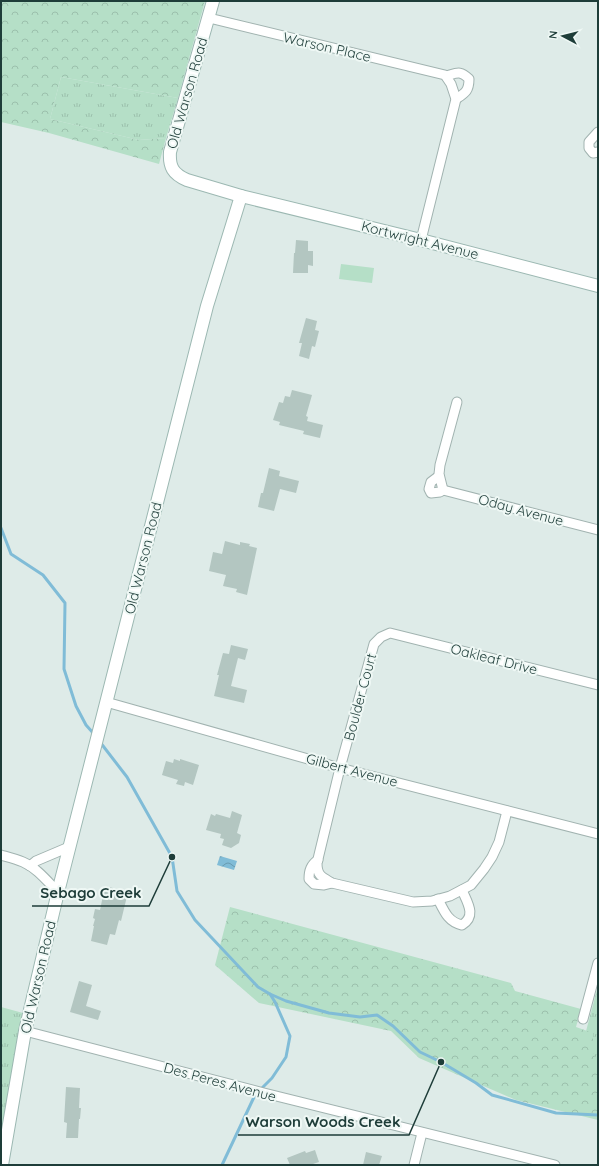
<svg xmlns="http://www.w3.org/2000/svg" width="599" height="1166" viewBox="0 0 599 1166" font-family="Quicksand,sans-serif">
<style>
.grass{fill:url(#grass-tufts)}
.forest{fill:url(#forest-crowns)}
.pitch{fill:#b5dfc7}
.water{fill:url(#water-waves)}
.lines{fill:none;stroke-linecap:round;stroke-linejoin:round}
.stream{stroke:#80bcd7;stroke-width:3}
.building{fill:#b3c6c1}
.street-casing{stroke:#a1b3b0;stroke-width:11}
.secondary-casing{stroke:#9cb8b2;stroke-width:14}
.street{stroke:#fff;stroke-width:9}
.secondary{stroke:#fff;stroke-width:12}
.labels{text-anchor:middle;dominant-baseline:central;stroke-width:4;stroke-linejoin:round;paint-order:stroke}
.street-label{font-size:14px;fill:#1e3d39;stroke:#eff8f5}
.leader{fill:none;stroke:#1e3d39;stroke-width:1.5}
.callout-dot{fill:#1e3d39;stroke:#eff8f5;stroke-width:1.5}
.callout-label{font-size:15px;text-anchor:middle;font-weight:bold;fill:#1e3d39;stroke:#eff8f5;stroke-width:4;stroke-linejoin:round;paint-order:stroke}
</style>
<defs>
<pattern id="grass-tufts" width="24" height="20" patternUnits="userSpaceOnUse"><rect width="24" height="20" fill="#b5dfc7"/><path d="M3 7l-1-3M5 7V3M7 7l1-3M15 17l-1-3M17 17v-4M19 17l1-3" fill="none" stroke="#9bc0ac"/></pattern>
<pattern id="forest-crowns" width="20" height="18" patternUnits="userSpaceOnUse"><rect width="20" height="18" fill="#b5dfc7"/><path d="M2 6a3 3 0 1 1 6 0M12 15a3 3 0 1 1 6 0" fill="none" stroke="#9bc0ac"/></pattern>
<pattern id="water-waves" width="16" height="10" patternUnits="userSpaceOnUse"><rect width="16" height="10" fill="#80bcd7"/><path d="M0 5q4-4 8 0t8 0" fill="none" stroke="#689aaf"/></pattern>
</defs>
<rect width="100%" height="100%" fill="#deebe8"/>
<!-- grass -->
<g class="grass">
<path d="M61 77 178 98 166 138 139 140 50 119Z"/>
<path d="M598 986V1108L568 1099Z"/>
<path d="M1 1007 23 1013 1 1142Z"/>
</g>
<!-- forest -->
<g class="forest">
<path d="M1 1H205L178 98 61 77 50 119 139 140 166 138 159 164 49 133 1 122Z"/>
<path d="M230 907 511 983 515 991 581 1009 576 1027 593 1033V1052L598 1062V1120L516 1100 419 1058 391 1031 259 1003 215 965Z"/>
</g>
<!-- pitch -->
<path class="pitch" d="M341 264 374 268 372 283 339 279Z"/>
<!-- water -->
<path class="water" d="M220 856 237 861 234 870 217 865Z"/>
<g class="lines">
<!-- stream -->
<g class="stream">
<path d="M1 528 11 554 43 575 65 603 64 669 76 706 86 725 94 734"/>
<path d="M100 742 127 777 172 857 177 891 195 920 258 987 270 994 275 1002 290 1036 286 1057 272 1078 255 1095 222 1165"/>
<path d="M270 994 286 1001 329 1013 360 1017 377 1015 393 1026 420 1052 441 1062 476 1083 492 1095 556 1113 598 1115"/>
</g>
</g>
<!-- building -->
<g class="building">
<path d="M296 240 308 241V251H313V266L308 265V273H293L294 253H295Z"/>
<path d="M306 318 317 321 315 330 319 331 315 347 312 346 309 359 299 356 302 343H299Z"/>
<path d="M292 390 312 395 306 416 308 417 307 421 323 425 320 438 303 434 304 431 279 425 280 422 273 420 279 402 283 403 285 396 290 397Z"/>
<path d="M269 468 280 471 279 476 299 481 296 493 280 489 274 511 258 507 261 493H263Z"/>
<path d="M225 541 240 545V542L250 544 249 546 257 548 247 595 236 592 237 589 223 586 226 575 209 571 213 552 222 554Z"/>
<path d="M231 645 248 649 245 660 238 658 231 686 247 690 244 703 214 696 219 675H217L223 653 229 654Z"/>
<path d="M174 759 180 761V759L199 765 193 785 185 782 184 786 176 784 178 780 162 775 166 761 173 763Z"/>
<path d="M232 811 242 815 237 833 241 835 239 843 231 848 222 845 224 839 220 838 221 834 206 830 211 814 215 816 216 814 230 818Z"/>
<path d="M105 886 128 892 121 921 119 920 115 935 110 934 107 945 91 941 94 926H93L95 919 93 918 95 909 100 910Z"/>
<path d="M79 981 92 985 86 1006 101 1011 98 1020 70 1012Z"/>
<path d="M66 1087 80 1088 79 1108H81L80 1119H79L78 1138H66L67 1123 64 1122Z"/>
<path d="M315 1150 319 1162 310 1165H290L287 1158 305 1151 306 1153Z"/>
<path d="M366 1152 382 1156 379 1165H363Z"/>
</g>
<g class="lines">
<defs>
<g id="street">
<path d="M209 18 445 75 451 84 456 99 421 240"/>
<path d="M446 76C457 73 460 70 469 79 469 91 465 93 456 99"/>
<path d="M598 132 589 142V148L593 153 598 152"/>
<path d="M439 476 431 482 429 489 431 493 440 492 443 490"/>
<path d="M443 490 598 530"/>
<path d="M443 490 439 474 440 465 457 402"/>
<path d="M106 702 340 768 598 834"/>
<path d="M507 811 499 842 492 857 484 869 471 885 450 896 432 901 413 902 332 883C322 877 317 876 317 863L340 768 374 644 381 637 390 633 598 685"/>
<path d="M1 855C8 857 16 859 23 862 37 868 47 881 58 892"/>
<path d="M318 860C311 865 309 870 309 879L314 884 324 885 332 883"/>
<path d="M30 866 36 861 69 847"/>
<path d="M438 899C444 911 448 922 462 925 477 916 467 902 462 890"/>
<path d="M583 1019 598 963"/>
<path d="M25 1031 264 1093 555 1165"/>
<path d="M414 1165 422 1133"/>
</g>
<g id="secondary">
<path d="M213 1 170 152C169 167 173 174 187 180L241 196 421 240 598 286"/>
<path d="M2 1165 25 1031 58 892 207 306 241 196"/>
</g>
</defs>
<!-- street casing -->
<use href="#street" class="street-casing"/>
<!-- secondary casing -->
<use href="#secondary" class="secondary-casing"/>
<!-- street -->
<use href="#street" class="street"/>
<!-- secondary -->
<use href="#secondary" class="secondary"/>
</g>
<g class="labels">
<!-- street labels -->
<g class="street-label">
<text transform="translate(327 47) rotate(13)">Warson Place</text>
<text transform="translate(187 93) rotate(-74)">Old Warson Road</text>
<text transform="translate(420 240) rotate(14)">Kortwright Avenue</text>
<text transform="translate(521 510) rotate(15)">Oday Avenue</text>
<text transform="translate(143 558) rotate(-76)">Old Warson Road</text>
<text transform="translate(494 659) rotate(14)">Oakleaf Drive</text>
<text transform="translate(360 697) rotate(-75)">Boulder Court</text>
<text transform="translate(352 770) rotate(15)">Gilbert Avenue</text>
<text transform="translate(38 977) rotate(-77)">Old Warson Road</text>
<text transform="translate(220 1082) rotate(15)">Des Peres Avenue</text>
</g>
</g>
<!-- callouts -->
<path class="leader" d="M172 857L149 906H32M441 1062L409 1135H238"/>
<g class="callout-dot">
<circle cx="172" cy="857" r="4"/>
<circle cx="441" cy="1062" r="4"/>
</g>
<g class="callout-label">
<text x="91" y="898">Sebago Creek</text>
<text x="323" y="1127">Warson Woods Creek</text>
</g>
<!-- border -->
<rect width="599" height="1166" fill="none" stroke="#1e3d39" stroke-width="4"/>
<!-- north arrow -->
<g transform="translate(563 36) rotate(277)" stroke="#eff8f5" stroke-width="3" paint-order="stroke">
<path d="M0-3L7 15L0 10L-7 15Z" fill="#1e3d39"/>
<text y="-6" font-size="11" font-weight="bold" text-anchor="middle" fill="#1e3d39">N</text>
</g>
</svg>
